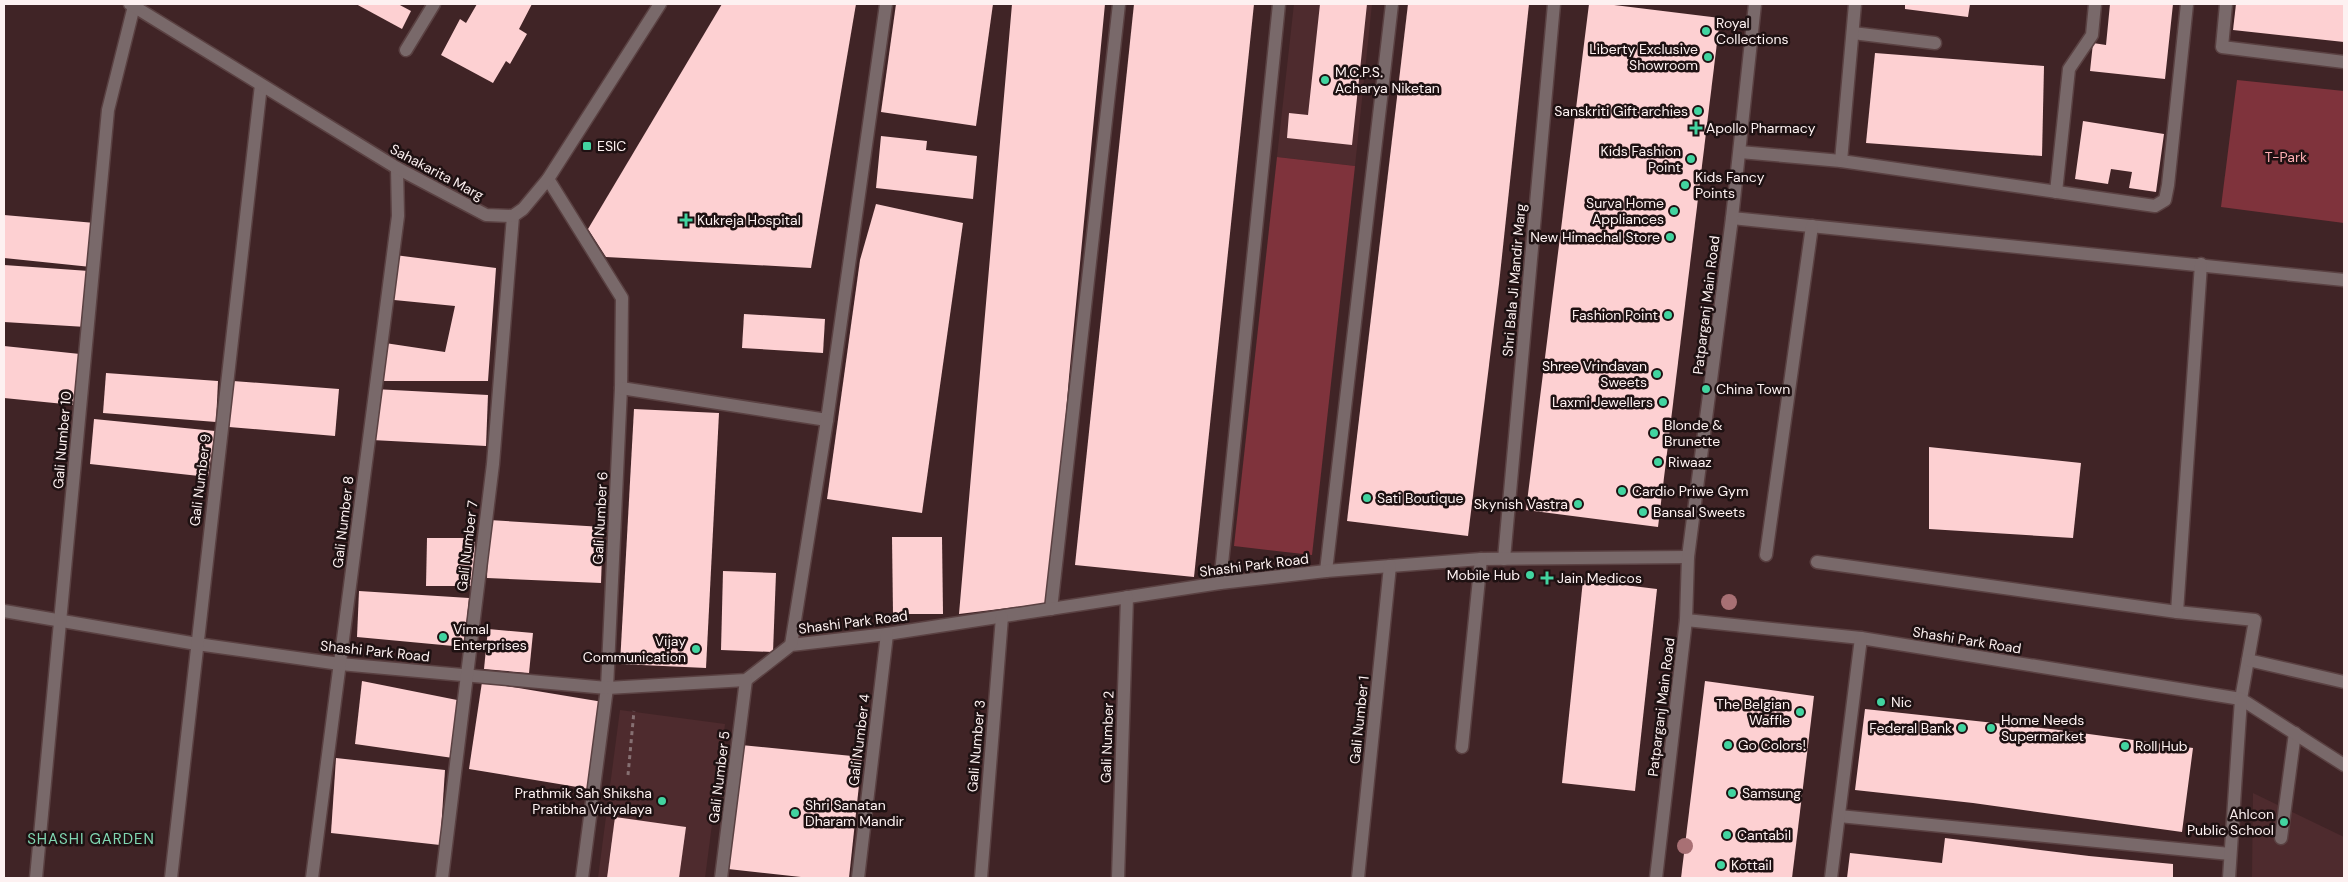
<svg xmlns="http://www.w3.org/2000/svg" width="2348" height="882" viewBox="0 0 2348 882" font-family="'DM Sans',sans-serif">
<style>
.built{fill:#4e2b2e}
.green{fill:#7f333c}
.building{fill:#fdd0d2}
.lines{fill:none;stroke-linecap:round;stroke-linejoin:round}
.service-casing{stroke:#5a4142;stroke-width:15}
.minor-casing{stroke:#5a4142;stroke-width:15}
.tertiary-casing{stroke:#5a4142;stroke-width:15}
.path{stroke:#867072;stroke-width:3;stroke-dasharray:4 4;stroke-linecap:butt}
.service{stroke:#79696a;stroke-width:12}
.minor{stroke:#79696a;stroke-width:12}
.tertiary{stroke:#79696a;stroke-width:12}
.tree{fill:#a87074}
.poi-dot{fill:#42d4a0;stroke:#1e1112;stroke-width:2}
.labels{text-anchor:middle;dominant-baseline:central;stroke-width:5;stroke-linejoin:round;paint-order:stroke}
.poi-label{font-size:14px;fill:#fdf1f1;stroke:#1e1112;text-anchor:start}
.park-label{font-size:14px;fill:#feaeb3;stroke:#1e1112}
.street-label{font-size:14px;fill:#fdf1f1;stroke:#1e1112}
.neighbourhood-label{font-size:15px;letter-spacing:1px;fill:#80d7b2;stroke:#1e1112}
</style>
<rect width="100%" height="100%" fill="#402426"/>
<!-- built -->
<g class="built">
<path d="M1294 4H1372L1355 166 1277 157Z"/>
<path d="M620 710 725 724 705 878H598Z"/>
<path d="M2253 793 2344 837V878H2252Z"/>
</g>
<!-- green -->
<g class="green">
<path d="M2237 80 2344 91V223L2221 207Z"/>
<path d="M1277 157 1355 166 1312 555 1234 546Z"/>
</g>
<!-- building -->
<g class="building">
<path d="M356 4H398L411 11 402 29Z"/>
<path d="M477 4H532L519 29 527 34 510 64 506 61 493 83 441 55 460 19 466 23Z"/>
<path d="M722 4H856L811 268 606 257 588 229Z"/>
<path d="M896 4H993L976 126 881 112Z"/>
<path d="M1012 4H1105L1069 377 1050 603 959 614Z"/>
<path d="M1134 4H1254L1194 577 1075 565Z"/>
<path d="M1320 4H1367L1352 145 1287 138 1289 113 1308 115Z"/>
<path d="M1408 4H1529L1499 284 1468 536 1347 521Z"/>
<path d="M1589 4H1606L1720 18 1658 527 1526 510Z"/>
<path d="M1905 4H1970L1968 17 1905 9Z"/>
<path d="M2110 4H2173L2165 79 2090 71 2093 43 2106 45Z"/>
<path d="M2236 4H2344V42L2233 30Z"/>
<path d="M1875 53 2044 66 2042 156 1866 143Z"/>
<path d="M2083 121 2164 134 2156 192 2129 188 2132 172 2111 169 2108 184 2075 179Z"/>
<path d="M881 136 927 141 926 150 977 156 973 199 876 188Z"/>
<path d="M876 204 963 223 922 513 827 499 860 260Z"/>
<path d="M4 215 95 223 91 267 4 258Z"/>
<path d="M387 254 496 268 488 381H380L385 343 445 352 455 306 384 299Z"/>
<path d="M4 265 89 271 86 327 4 322Z"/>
<path d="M744 314 825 319 823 353 742 348Z"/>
<path d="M4 346 80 354 74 405 4 398Z"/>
<path d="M106 373 218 381 216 422 103 413Z"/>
<path d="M233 381 339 389 335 436 229 427Z"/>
<path d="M374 389 488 395 486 446 372 440Z"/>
<path d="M634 409 719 413 706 668 620 664Z"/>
<path d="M94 419 215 431 208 477 90 464Z"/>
<path d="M1929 447 2081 463 2073 538 1929 529Z"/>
<path d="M489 520 603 527 601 583 487 578Z"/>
<path d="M892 537H942L943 614H893Z"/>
<path d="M427 538H475L474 586H426Z"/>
<path d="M723 571 776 573 773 652 721 650Z"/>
<path d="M1583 580 1657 589 1635 791 1562 783Z"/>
<path d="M359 591 469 598 464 647 357 637Z"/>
<path d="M488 629 533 633 529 673 484 669Z"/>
<path d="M362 681 457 700 453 758 355 744Z"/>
<path d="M1705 681 1814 696 1792 878H1681Z"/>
<path d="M482 682 603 702 589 789 469 769Z"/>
<path d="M1865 709 2059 730 2193 748 2182 832 1973 803 1855 790Z"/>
<path d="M741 745 862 757 849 878H810L728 869Z"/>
<path d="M336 758 445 770 440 845 331 833Z"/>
<path d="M615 817 686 827 679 878H607Z"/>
<path d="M1945 838 2089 856 2173 864V878H1847L1850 853 1942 863Z"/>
</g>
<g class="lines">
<defs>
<g id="service">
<path d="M1732 218 2344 280"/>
<path d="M1766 555 1812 226"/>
<path d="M1817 562 2177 612 2255 620 2241 699"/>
<path d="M2177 612 2201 264"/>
<path d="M2248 660 2344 682"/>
<path d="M2281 838 2295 733"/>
</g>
<g id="minor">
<path d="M2226 4 2222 47 2344 62"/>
<path d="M1853 33 1935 43"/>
<path d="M406 50 434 4"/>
<path d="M1740 152 1841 161 2155 206 2165 200 2168 185 2187 4"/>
<path d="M1841 161 1855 4"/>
<path d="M548 179 622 298 621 388 607 688 582 878"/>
<path d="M2056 192 2069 69 2092 35 2095 4"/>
<path d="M621 388 827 420 886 4"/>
<path d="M1504 559 1554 4"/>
<path d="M1326 571 1392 4"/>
<path d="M1220 583 1279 4"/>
<path d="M1051 609 1119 4"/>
<path d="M4 611 197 644 340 664 607 688 746 680 791 645 887 634 1220 583 1326 571 1481 559 1688 557"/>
<path d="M1686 620 1861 638 2241 699 2344 765"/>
<path d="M791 645 827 420"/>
<path d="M1462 747 1481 559"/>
<path d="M1839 816 2230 854"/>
<path d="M36 878 108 110 134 6"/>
<path d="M171 878 261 85"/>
<path d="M312 878 398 216 397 168"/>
<path d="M442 878 493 464 513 216"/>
<path d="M721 878 746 680"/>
<path d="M858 878 887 634"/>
<path d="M981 878 1002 617"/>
<path d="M1118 878 1127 597"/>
<path d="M1358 878 1390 566"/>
<path d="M1831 878 1861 638"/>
<path d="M2229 878 2241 699"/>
</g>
<g id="tertiary">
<path d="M130 4 397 168 486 215 513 216 523 209 548 179 660 4"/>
<path d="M1656 878 1686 620 1688 557 1732 218 1755 4"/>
</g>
</defs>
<!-- service casing -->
<use href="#service" class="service-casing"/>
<!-- minor casing -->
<use href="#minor" class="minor-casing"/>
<!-- tertiary casing -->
<use href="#tertiary" class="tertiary-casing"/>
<!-- path -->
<path class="path" d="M628 775 634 711"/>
<!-- service -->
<use href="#service" class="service"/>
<!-- minor -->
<use href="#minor" class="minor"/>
<!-- tertiary -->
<use href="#tertiary" class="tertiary"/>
</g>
<!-- trees -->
<g class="tree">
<circle cx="1729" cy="602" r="8"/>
<circle cx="1685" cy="846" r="8"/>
</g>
<!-- markers -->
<g class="poi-dot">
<circle cx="1706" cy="31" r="5"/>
<circle cx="1708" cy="57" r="5"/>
<circle cx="1325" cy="80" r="5"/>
<circle cx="1698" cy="111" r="5"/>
<path d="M1693.5 120.5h5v5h5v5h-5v5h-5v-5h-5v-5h5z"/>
<rect x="582" y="141" width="10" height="10" rx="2.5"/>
<circle cx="1691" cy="159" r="5"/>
<circle cx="1685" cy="185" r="5"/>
<circle cx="1674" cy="211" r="5"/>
<path d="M683.5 212.5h5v5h5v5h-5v5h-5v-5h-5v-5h5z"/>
<circle cx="1670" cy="237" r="5"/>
<circle cx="1668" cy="315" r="5"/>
<circle cx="1657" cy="374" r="5"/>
<circle cx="1706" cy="389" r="5"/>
<circle cx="1663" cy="402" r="5"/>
<circle cx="1654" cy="433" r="5"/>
<circle cx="1658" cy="462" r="5"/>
<circle cx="1622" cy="491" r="5"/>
<circle cx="1367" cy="498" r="5"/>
<circle cx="1578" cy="504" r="5"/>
<circle cx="1643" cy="512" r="5"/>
<circle cx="1530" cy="575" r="5"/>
<path d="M1544.5 570.5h5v5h5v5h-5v5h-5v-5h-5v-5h5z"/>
<circle cx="443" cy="637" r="5"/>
<circle cx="696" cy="649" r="5"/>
<circle cx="1881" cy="702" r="5"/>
<circle cx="1800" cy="712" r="5"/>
<circle cx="1962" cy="728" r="5"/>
<circle cx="1991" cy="728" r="5"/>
<circle cx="1728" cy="745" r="5"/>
<circle cx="2125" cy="746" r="5"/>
<circle cx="1732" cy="793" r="5"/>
<circle cx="662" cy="801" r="5"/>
<circle cx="795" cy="813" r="5"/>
<circle cx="2284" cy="822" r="5"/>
<circle cx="1727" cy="835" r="5"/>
<circle cx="1721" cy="865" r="5"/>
</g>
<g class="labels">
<!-- poi labels -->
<g class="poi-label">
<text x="1716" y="23">Royal<tspan x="1716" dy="16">Collections</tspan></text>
<text x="1698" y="49" text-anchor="end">Liberty Exclusive<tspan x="1698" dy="16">Showroom</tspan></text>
<text x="1335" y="72">M.C.P.S.<tspan x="1335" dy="16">Acharya Niketan</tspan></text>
<text x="1688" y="111" text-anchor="end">Sanskriti Gift archies</text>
<text x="1706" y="128">Apollo Pharmacy</text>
<text x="597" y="146">ESIC</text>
<text x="1681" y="151" text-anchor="end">Kids Fashion<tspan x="1681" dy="16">Point</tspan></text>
<text x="1695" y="177">Kids Fancy<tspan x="1695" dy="16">Points</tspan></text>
<text x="1664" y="203" text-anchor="end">Surva Home<tspan x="1664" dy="16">Appliances</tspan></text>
<text x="697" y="220">Kukreja Hospital</text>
<text x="1660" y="237" text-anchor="end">New Himachal Store</text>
<text x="1658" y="315" text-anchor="end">Fashion Point</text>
<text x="1647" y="366" text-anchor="end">Shree Vrindavan<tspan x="1647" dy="16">Sweets</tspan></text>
<text x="1716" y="389">China Town</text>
<text x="1653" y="402" text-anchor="end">Laxmi Jewellers</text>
<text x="1664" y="425">Blonde &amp;<tspan x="1664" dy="16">Brunette</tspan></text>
<text x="1668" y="462">Riwaaz</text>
<text x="1632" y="491">Cardio Priwe Gym</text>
<text x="1377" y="498">Sati Boutique</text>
<text x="1568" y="504" text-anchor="end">Skynish Vastra</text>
<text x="1653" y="512">Bansal Sweets</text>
<text x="1520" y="575" text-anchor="end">Mobile Hub</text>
<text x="1557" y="578">Jain Medicos</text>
<text x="453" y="629">Vimal<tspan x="453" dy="16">Enterprises</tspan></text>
<text x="686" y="641" text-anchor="end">Vijay<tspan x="686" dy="16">Communication</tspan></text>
<text x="1891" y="702">Nic</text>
<text x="1790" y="704" text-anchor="end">The Belgian<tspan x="1790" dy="16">Waffle</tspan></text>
<text x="2001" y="720">Home Needs<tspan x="2001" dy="16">Supermarket</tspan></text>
<text x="1952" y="728" text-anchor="end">Federal Bank</text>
<text x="1738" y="745">Go Colors!</text>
<text x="2135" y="746">Roll Hub</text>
<text x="652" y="793" text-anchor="end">Prathmik Sah Shiksha<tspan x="652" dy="16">Pratibha Vidyalaya</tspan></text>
<text x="1742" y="793">Samsung</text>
<text x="805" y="805">Shri Sanatan<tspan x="805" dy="16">Dharam Mandir</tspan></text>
<text x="2274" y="814" text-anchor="end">Ahlcon<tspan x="2274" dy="16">Public School</tspan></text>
<text x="1737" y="835">Cantabil</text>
<text x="1731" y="865">Kottail</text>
</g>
<!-- park labels -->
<g class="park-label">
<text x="2286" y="157">T-Park</text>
</g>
<!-- street labels -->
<g class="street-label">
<text transform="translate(437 172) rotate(28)">Sahakarita Marg</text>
<text transform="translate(1514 280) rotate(-85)">Shri Bala Ji Mandir Marg</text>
<text transform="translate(1706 305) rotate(-83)">Patparganj Main Road</text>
<text transform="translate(62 440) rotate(-85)">Gali Number 10</text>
<text transform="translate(200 480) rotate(-83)">Gali Number 9</text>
<text transform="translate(600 518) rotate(-87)">Gali Number 6</text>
<text transform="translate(343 522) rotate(-83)">Gali Number 8</text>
<text transform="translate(467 546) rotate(-83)">Gali Number 7</text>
<text transform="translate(1254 565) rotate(-7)">Shashi Park Road</text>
<text transform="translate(853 622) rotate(-7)">Shashi Park Road</text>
<text transform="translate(1967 640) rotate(9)">Shashi Park Road</text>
<text transform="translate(375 651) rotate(6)">Shashi Park Road</text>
<text transform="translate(1661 707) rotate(-83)">Patparganj Main Road</text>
<text transform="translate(1359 720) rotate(-84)">Gali Number 1</text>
<text transform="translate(1107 737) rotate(-88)">Gali Number 2</text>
<text transform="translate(859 740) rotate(-83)">Gali Number 4</text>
<text transform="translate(976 746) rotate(-85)">Gali Number 3</text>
<text transform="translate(719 777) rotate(-83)">Gali Number 5</text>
</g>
<!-- neighbourhood labels -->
<g class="neighbourhood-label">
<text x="91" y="839">SHASHI GARDEN</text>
</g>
</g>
<!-- border -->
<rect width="2348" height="882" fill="none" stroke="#fdf1f1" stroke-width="10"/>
</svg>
